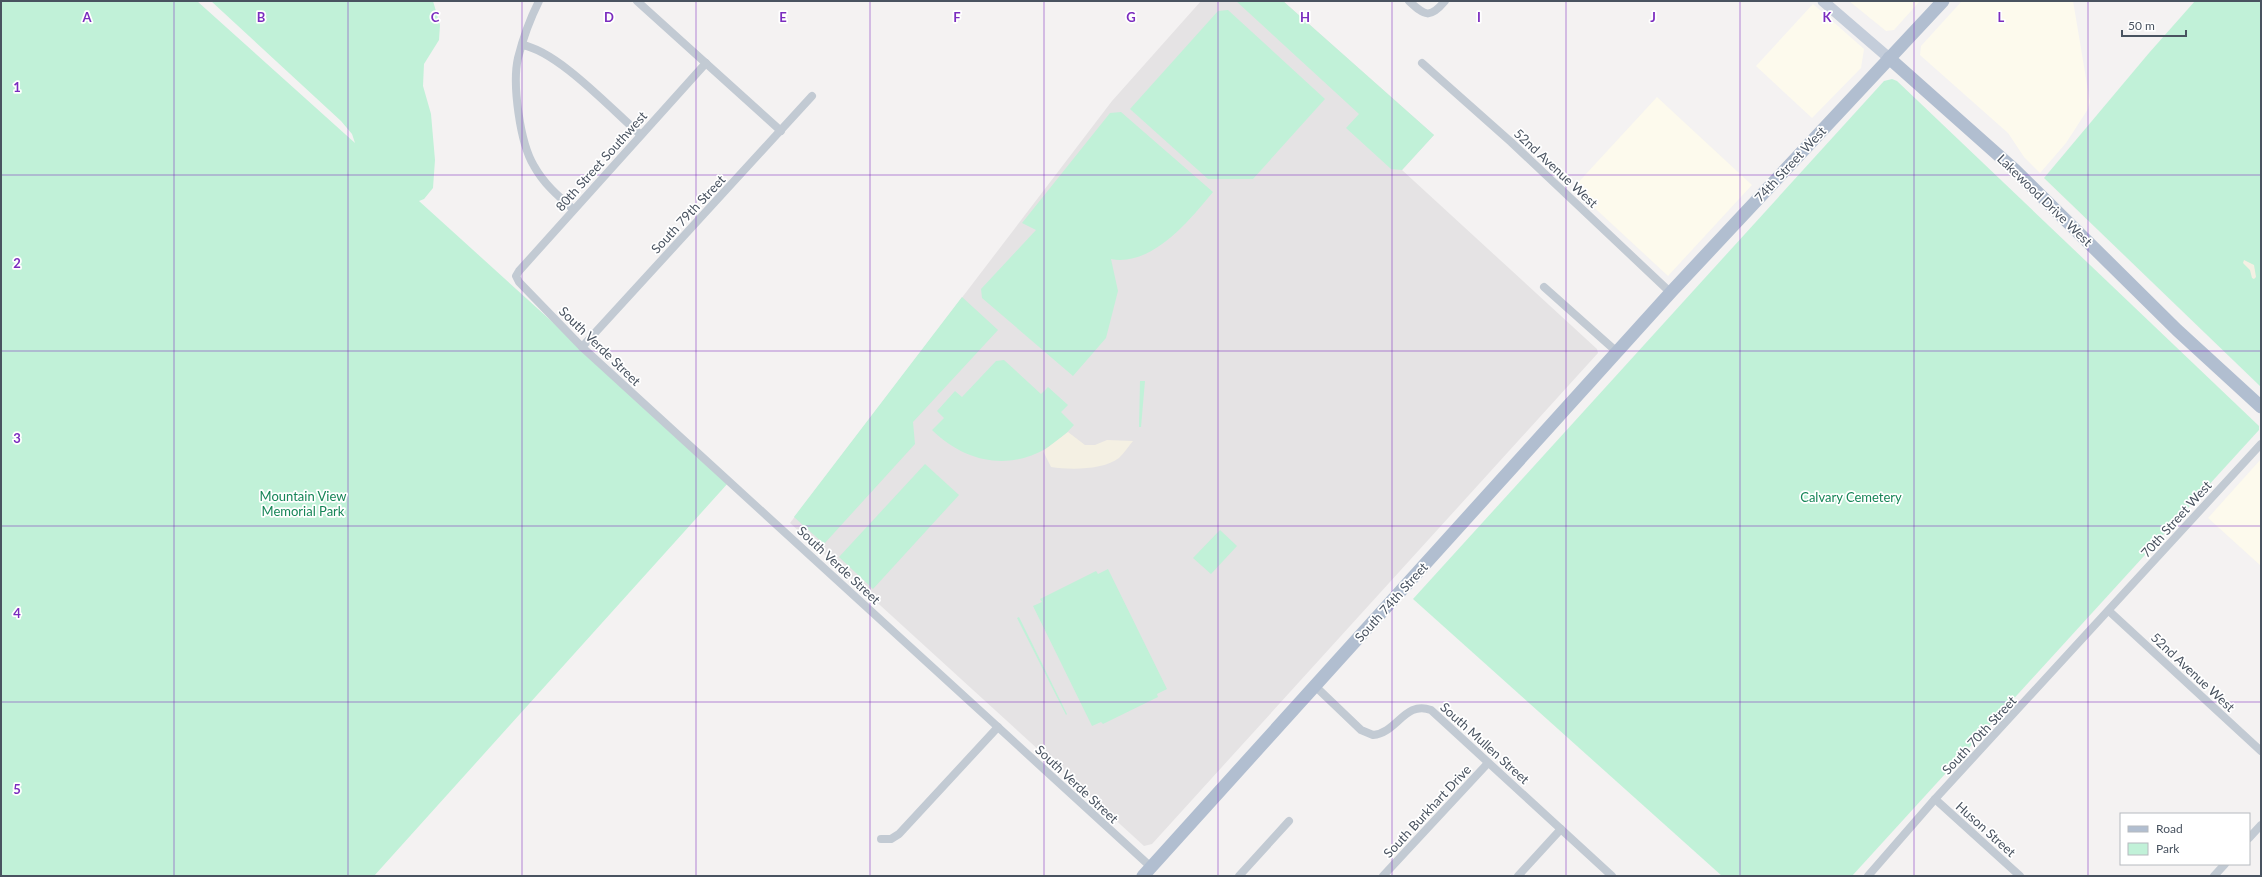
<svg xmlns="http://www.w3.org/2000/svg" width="2262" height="877" viewBox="0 0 2262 877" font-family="Lato,sans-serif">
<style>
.commercial{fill:#fdfaed}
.education{fill:#e5e3e4}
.green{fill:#c1f1d8}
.sand{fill:#f4f0e3}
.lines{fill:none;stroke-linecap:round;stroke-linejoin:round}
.minor{stroke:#c2cad3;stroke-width:8}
.secondary{stroke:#c4cdda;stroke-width:11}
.primary{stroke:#b1bed0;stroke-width:13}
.grid{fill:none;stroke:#7b2cbf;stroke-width:1;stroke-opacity:0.55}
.labels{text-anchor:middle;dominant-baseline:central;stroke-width:3.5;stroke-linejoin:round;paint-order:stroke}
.street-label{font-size:13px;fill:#495360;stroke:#fff}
.park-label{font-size:13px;fill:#168557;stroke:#fff}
.grid-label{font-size:13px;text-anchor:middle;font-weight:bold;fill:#7b2cbf;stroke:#fff;stroke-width:3.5;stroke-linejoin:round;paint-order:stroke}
</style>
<rect width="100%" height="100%" fill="#f4f2f2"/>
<!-- commercial -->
<g class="commercial">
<path d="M1849 1H1920L1894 30 1886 31Z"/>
<path d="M1962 1H2073L2090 102 2088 109 2066 143 2040 173 2024 157 2008 133 1920 55 1921 46Z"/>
<path d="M1813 4 1864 49 1861 68 1812 118 1756 66Z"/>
<path d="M1657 97 1752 185 1668 276 1573 188Z"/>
<path d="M2261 459V566L2208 518Z"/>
</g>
<!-- education -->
<path class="education" d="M1201 1H1283L1434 135 1402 170 1597 349 1598 353 1152 844 1144 846 790 523 1112 101Z"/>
<!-- green -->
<g class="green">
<path d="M1 1H197L355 143 352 134 341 121 211 1H433L440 25 439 40 424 64 423 86 431 114 435 160 433 188 424 199 419 201 729 482 374 876H1Z"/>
<path d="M1236 1H1283L1434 135 1402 170 1391 169 1346 128 1359 114Z"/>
<path d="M2195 1H2261V387L2044 178 2149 53Z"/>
<path d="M1228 10 1325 99 1253 179H1208L1130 109 1218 11Z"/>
<path d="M1892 79 1897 81 2259 426V430L1852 876H1722L1413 599 1884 81Z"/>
<path d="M1121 112 1213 192C1190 220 1152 267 1111 259L1118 291 1106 338 1073 376 982 298 981 289 1036 230 1022 223 1110 113Z"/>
<path d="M962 297 998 330 913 422 915 444 824 544 794 517Z"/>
<path d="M1004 360 1041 394 1048 387 1068 405 1061 412 1074 425C1034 471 976 473 932 430L944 418 937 411 955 391 962 397 996 361Z"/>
<path d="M1140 381H1145L1141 427H1139Z"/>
<path d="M925 464 959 495 873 589 839 557Z"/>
<path d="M1220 530 1237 546 1211 574 1193 558Z"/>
<path d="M1108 569 1167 689 1157 694 1158 697 1103 724 1101 722 1092 726 1033 606 1042 602 1040 599 1096 571 1098 574Z"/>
<path d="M1019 617 1067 714 1066 715 1017 618Z"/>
</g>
<!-- sand -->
<g class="sand">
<path d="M2244 260 2254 265 2256 277 2254 279 2252 278 2250 270 2243 263Z"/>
<path d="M1068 432 1085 445H1095L1107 440 1133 441C1129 446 1124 453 1119 458 1103 470 1071 470 1051 467L1043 451Z"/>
</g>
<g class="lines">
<!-- minor -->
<g class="minor">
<path d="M539 1C530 19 523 38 518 58 512 84 520 143 534 166 544 184 558 196 573 209"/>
<path d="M637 1 781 131"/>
<path d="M1409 1C1425 16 1430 19 1445 1"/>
<path d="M522 45C558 51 612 110 641 135"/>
<path d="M706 63 519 271 516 276 519 282 582 347 1151 867"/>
<path d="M1422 63 1511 142 1671 293"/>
<path d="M1544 287 1617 352"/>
<path d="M582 347 812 96"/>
<path d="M2109 611 2261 751"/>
<path d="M1315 686 1361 730 1373 735C1397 733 1405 700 1431 710L1612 876"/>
<path d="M1935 799 2020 876"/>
<path d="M2249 838 2261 825"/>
<path d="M881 839H891L899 834 998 727"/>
<path d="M1239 876 1289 821"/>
<path d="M1383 876 1488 763"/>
<path d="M1518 876 1561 829"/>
<path d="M1868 876 1935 799 2261 444"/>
<path d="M2214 876 2225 864"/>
</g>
<!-- secondary -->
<path class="secondary" d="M1823 1 1889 58"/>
<!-- primary -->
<g class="primary">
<path d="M1889 58 2015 170 2177 330 2261 407"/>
<path d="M1143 876 1672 291 1943 1"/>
</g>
</g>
<!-- grid -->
<path class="grid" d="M174 1V876M348 1V876M522 1V876M696 1V876M870 1V876M1044 1V876M1218 1V876M1392 1V876M1566 1V876M1740 1V876M1914 1V876M2088 1V876M1 175H2261M1 351H2261M1 526H2261M1 702H2261"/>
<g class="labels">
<!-- street labels -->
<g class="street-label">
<text transform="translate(601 161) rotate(-48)">80th Street Southwest</text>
<text transform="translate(1790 164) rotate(-47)">74th Street West</text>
<text transform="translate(1556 168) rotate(43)">52nd Avenue West</text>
<text transform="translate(2045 200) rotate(44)">Lakewood Drive West</text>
<text transform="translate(688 214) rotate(-47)">South 79th Street</text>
<text transform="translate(600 346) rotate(44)">South Verde Street</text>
<text transform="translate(2176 519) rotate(-48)">70th Street West</text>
<text transform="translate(839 565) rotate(43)">South Verde Street</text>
<text transform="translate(1391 602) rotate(-48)">South 74th Street</text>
<text transform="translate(2193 672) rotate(43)">52nd Avenue West</text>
<text transform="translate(1979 735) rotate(-47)">South 70th Street</text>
<text transform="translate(1485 743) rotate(42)">South Mullen Street</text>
<text transform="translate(1077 784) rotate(43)">South Verde Street</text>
<text transform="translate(1427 811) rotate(-47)">South Burkhart Drive</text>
<text transform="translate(1986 829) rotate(42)">Huson Street</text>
</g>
<!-- park labels -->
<g class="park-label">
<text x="303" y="496">Mountain View<tspan x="303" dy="15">Memorial Park</tspan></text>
<text x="1851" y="497">Calvary Cemetery</text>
</g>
</g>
<g class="grid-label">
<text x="87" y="22">A</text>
<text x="261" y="22">B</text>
<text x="435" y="22">C</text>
<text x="609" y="22">D</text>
<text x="783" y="22">E</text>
<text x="957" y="22">F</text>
<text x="1131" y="22">G</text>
<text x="1305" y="22">H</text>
<text x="1479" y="22">I</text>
<text x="1653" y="22">J</text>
<text x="1827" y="22">K</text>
<text x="2001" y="22">L</text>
<text x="17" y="92">1</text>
<text x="17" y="268">2</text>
<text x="17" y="443">3</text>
<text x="17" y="618">4</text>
<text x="17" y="794">5</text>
</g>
<!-- border -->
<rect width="2262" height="877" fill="none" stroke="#495360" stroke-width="4"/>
<!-- legend -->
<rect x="2120" y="813" width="130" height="52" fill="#ffffff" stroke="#b6babf"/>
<rect x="2128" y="826" width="20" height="6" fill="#b1bed0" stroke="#b6babf"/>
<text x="2156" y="833" font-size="12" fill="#495360">Road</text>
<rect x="2128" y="843" width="20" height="12" fill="#c1f1d8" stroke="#b6babf"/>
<text x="2156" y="853" font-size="12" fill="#495360">Park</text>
<!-- scale -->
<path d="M2122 30v6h64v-6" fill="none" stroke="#495360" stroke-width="2"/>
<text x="2128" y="30" font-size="12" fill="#495360" stroke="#ffffff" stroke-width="3" paint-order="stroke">50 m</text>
</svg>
